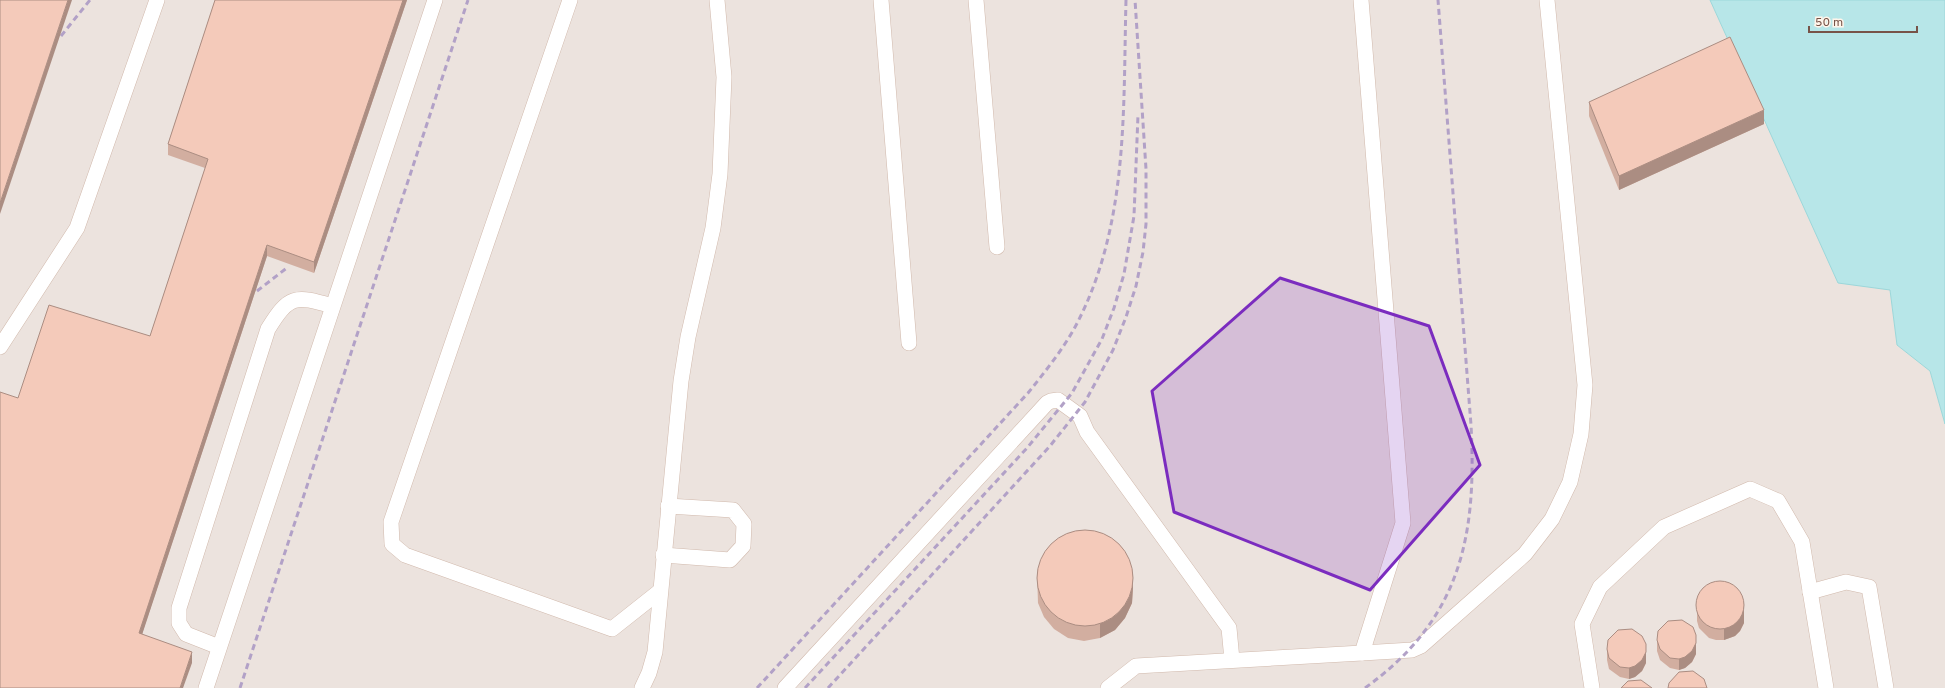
<svg xmlns="http://www.w3.org/2000/svg" width="1945" height="688" viewBox="0 0 1945 688" font-family="Overpass,sans-serif">
<style>
.industrial{fill:#ece3de}
.water{fill:#b7e6e8;stroke:#9cd7da}
.lines{fill:none;stroke-linecap:round;stroke-linejoin:round}
.minor-casing{stroke:#d1b9ac;stroke-width:16}
.minor{stroke:#fff;stroke-width:15}
.rail{stroke:#b2a1c7;stroke-width:3;stroke-dasharray:6 4;stroke-linecap:butt}
.wall{fill:#d2aea0}
.shaded-wall{fill:#ab8d82}
.building{fill:#f4caba;stroke:#ab8d82}
.marked{fill:#7b2cbf;fill-opacity:0.2;stroke:#7b2cbf;stroke-width:3;stroke-linejoin:round}
</style>
<rect width="100%" height="100%" fill="#fdf0e3"/>
<!-- industrial -->
<path class="industrial" d="M0 0H1710L1765 124 1890 290 1897 345 1930 371 1945 424V688H0Z"/>
<!-- water -->
<path class="water" d="M1710 0H1945V424L1930 371 1897 345 1890 290 1838 283Z"/>
<g class="lines">
<defs>
<g id="minor">
<path d="M570 0 391 522 392 544 405 555 612 629 660 591"/>
<path d="M881 0 909 343"/>
<path d="M976 0 997 247"/>
<path d="M0 347 77 228 157 0"/>
<path d="M663 555 730 560 743 546 744 524 733 510 668 506"/>
<path d="M1810 592 1846 582 1869 587 1886 688"/>
<path d="M219 647 186 634 179 623V608L268 329C289 295 295 295 332 306"/>
<path d="M1362 653 1412 650 1421 646 1525 554 1552 519 1570 482 1581 434 1585 385 1547 0"/>
<path d="M206 688 435 0"/>
<path d="M642 688 649 673 655 652 681 381 688 337 713 228 720 174 724 77 717 0"/>
<path d="M785 688 1047 403 1051 401 1058 400 1080 416 1087 432 1229 628 1232 660"/>
<path d="M1108 688 1136 666 1362 653 1403 523 1361 0"/>
<path d="M1592 688 1582 624 1600 587 1664 527 1750 489 1778 501 1802 542 1826 688"/>
</g>
</defs>
<!-- minor casing -->
<use href="#minor" class="minor-casing"/>
<!-- minor -->
<use href="#minor" class="minor"/>
<!-- rail -->
<g class="rail">
<path d="M61 36 90 0"/>
<path d="M257 291 288 267"/>
<path d="M240 688 468 0"/>
<path d="M757 688 1028 393C1044 373 1061 352 1074 329 1129 228 1123 111 1126 0"/>
<path d="M805 688 1027 448 1072 393 1102 339 1114 308 1124 274 1134 216 1138 115"/>
<path d="M828 688 1050 446 1085 402 1113 350 1126 317 1136 286 1143 252 1146 224V169L1135 0"/>
<path d="M1365 688C1461 619 1477 536 1471 425L1438 0"/>
</g>
</g>
<!-- wall -->
<g class="wall">
<path d="M215 0H407L314 273 267 256 142 634 192 663 0 688 18 398 150 336 205 168 168 155V144Z"/>
<path d="M1589 102 1764 124 1619 190 1589 116Z"/>
<path d="M1037 573 1133 587 1132 603 1125 618 1115 630 1100 638 1084 641 1068 638 1054 629 1044 617 1038 603Z"/>
<path d="M1697 610 1744 613V623L1740 631 1735 636 1724 640H1716L1709 638 1699 628 1697 621Z"/>
<path d="M1657 640 1696 654 1692 662 1685 668 1679 670 1670 668 1660 660 1657 651Z"/>
<path d="M1646 644V663L1642 671 1635 677 1629 679 1620 677 1609 669 1607 660V649Z"/>
</g>
<!-- shaded-wall -->
<g class="shaded-wall">
<path d="M68 0H72L0 214V203Z"/>
<path d="M403 0H407L314 273V262Z"/>
<path d="M1764 110V124L1619 190V176Z"/>
<path d="M267 245V256L139 644V633Z"/>
<path d="M1133 573V587L1132 603 1125 618 1115 630 1100 638V624Z"/>
<path d="M1744 602V623L1740 631 1735 636 1724 640V629Z"/>
<path d="M1696 635V654L1692 662 1685 668 1679 670V659Z"/>
<path d="M192 652V663L183 688H180Z"/>
<path d="M1646 652V663L1642 671 1635 677 1629 679V668Z"/>
</g>
<!-- building -->
<g class="building">
<path d="M0 0H68L0 203Z"/>
<path d="M215 0H403L314 262 267 245 139 633 192 652 180 688H0V392L18 398 49 305 150 336 208 159 168 144Z"/>
<path d="M1730 37 1764 110 1619 176 1589 102Z"/>
<circle cx="1085" cy="578" r="48"/>
<circle cx="1720" cy="605" r="24"/>
<path d="M1682 620 1693 627 1696 635V643L1692 651 1685 657 1679 659 1670 658 1660 649 1657 640 1658 631 1668 621Z"/>
<path d="M1632 629 1642 636 1646 644V652L1642 660 1635 666 1629 668 1620 667 1609 658 1607 649 1608 640 1618 630Z"/>
<path d="M1693 671 1704 679 1707 688H1668L1669 683 1679 672Z"/>
<path d="M1641 680 1652 688H1621L1628 681Z"/>
</g>
<!-- marked area -->
<path class="marked" d="M1280 278 1429 326 1480 465 1370 590 1174 512 1152 391Z"/>
<!-- scale -->
<path d="M1809 26v6h108v-6" fill="none" stroke="#775348" stroke-width="2"/>
<text x="1815" y="26" font-size="12" fill="#775348" stroke="#fff5eb" stroke-width="3" paint-order="stroke">50 m</text>
</svg>
